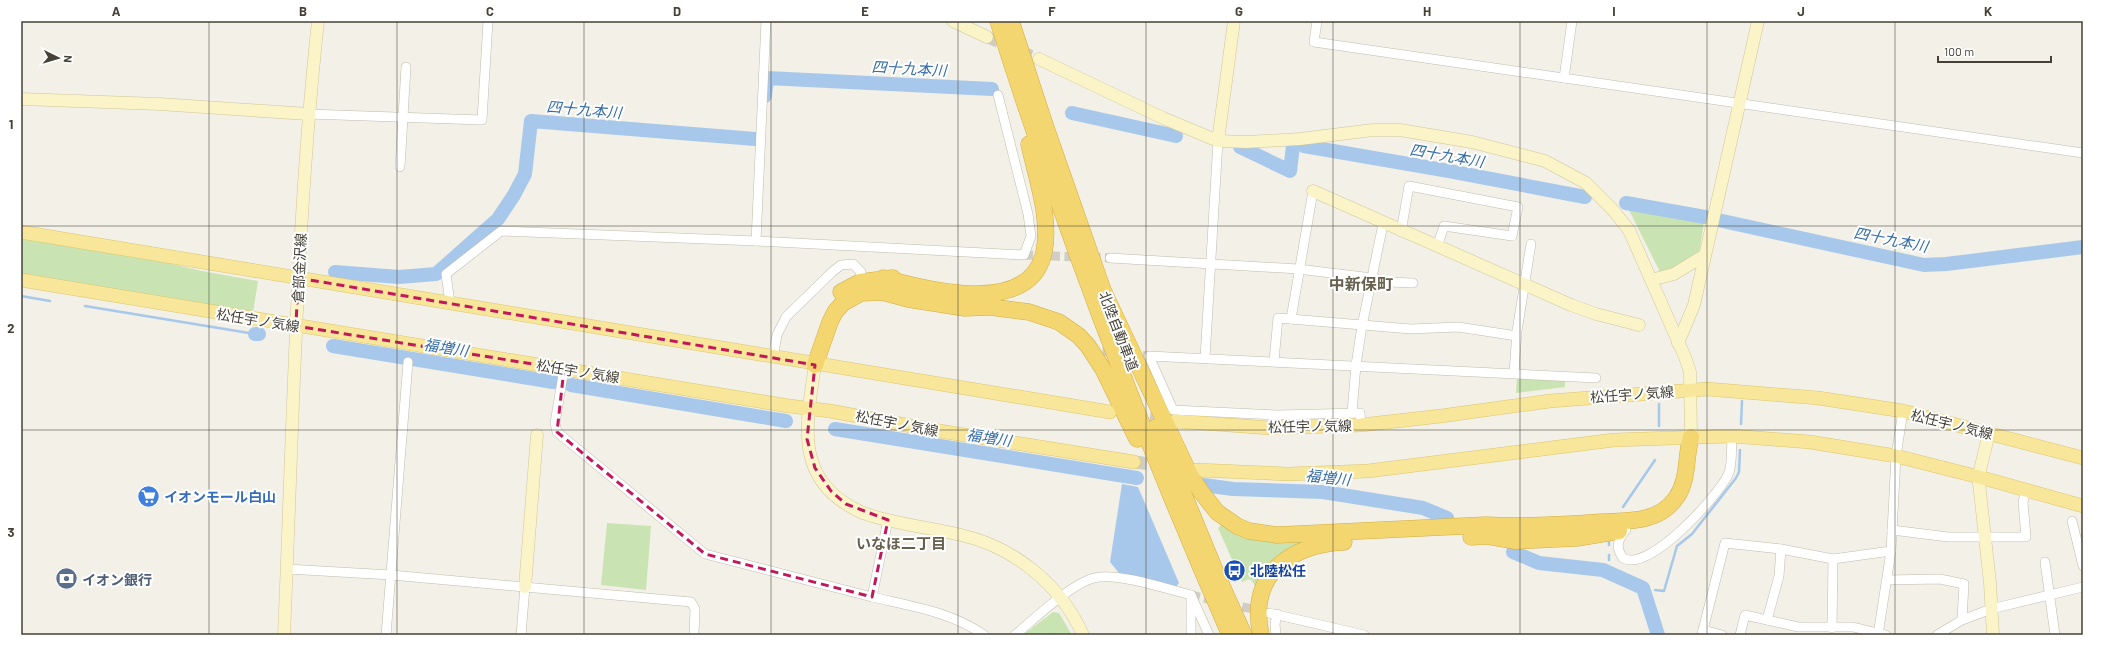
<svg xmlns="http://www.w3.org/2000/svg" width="2104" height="656" viewBox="0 0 2104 656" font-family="Barlow,'Noto Sans JP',sans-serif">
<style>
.green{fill:#c9e4b2}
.water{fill:#a7c8eb}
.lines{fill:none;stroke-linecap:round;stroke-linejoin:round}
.stream{stroke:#a7c8eb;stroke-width:2.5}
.river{stroke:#a7c8eb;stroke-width:14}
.street-tunnel{stroke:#cfcdc4;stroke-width:9;stroke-dasharray:9 4.5;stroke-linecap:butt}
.secondary-tunnel{stroke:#cfcdc4;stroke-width:12;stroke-dasharray:12 6;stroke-linecap:butt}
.primary-tunnel{stroke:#cfcdc4;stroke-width:13;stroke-dasharray:13 6;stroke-linecap:butt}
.street-casing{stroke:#c0bcad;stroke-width:10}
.secondary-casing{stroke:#cfc799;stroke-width:13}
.primary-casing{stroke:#dcc66c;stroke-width:14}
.highway-casing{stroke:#d3ad41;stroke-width:17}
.street{stroke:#fff;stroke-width:9}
.secondary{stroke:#fbf4c9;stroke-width:12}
.primary{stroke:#f8e79b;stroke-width:13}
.highway{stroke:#f4d670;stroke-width:16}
.marked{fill:none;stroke:#c2185b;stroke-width:3;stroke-dasharray:8 5;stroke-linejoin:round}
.grid{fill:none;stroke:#454137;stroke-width:1;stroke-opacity:0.55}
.labels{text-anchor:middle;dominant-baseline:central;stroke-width:4;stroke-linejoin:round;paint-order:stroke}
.street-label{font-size:14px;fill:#454137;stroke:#fff}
.shop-label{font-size:14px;font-weight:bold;fill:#366cbe;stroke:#fff;text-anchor:start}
.transit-label{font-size:14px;font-weight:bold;fill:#164399;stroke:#fff;text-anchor:start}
.service-label{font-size:14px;font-weight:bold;fill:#4e5e75;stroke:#fff;text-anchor:start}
.water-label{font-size:15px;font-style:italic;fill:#376daa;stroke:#fff}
.neighbourhood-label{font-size:15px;font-weight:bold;fill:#67604e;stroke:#fff}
.quarter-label{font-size:16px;font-weight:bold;fill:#67604e;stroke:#fff}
.neatline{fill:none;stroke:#454137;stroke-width:1.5}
.grid-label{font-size:13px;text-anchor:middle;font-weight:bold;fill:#454137}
</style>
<rect width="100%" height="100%" fill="#f2f0e7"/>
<!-- green -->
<g class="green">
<path d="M1627 206 1704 222 1699 254 1675 269 1660 272Z"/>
<path d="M21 238 168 263 202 271 258 281 253 313 21 275Z"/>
<path d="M1517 376 1565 379V387L1516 393Z"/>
<path d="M607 523 651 526 646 590 601 585Z"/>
<path d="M1223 523 1313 540 1257 590 1253 582 1249 579 1242 582 1218 528Z"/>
<path d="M1053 612 1059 613 1072 635H1023Z"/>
</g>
<!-- water -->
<path class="water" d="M1122 484 1138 487 1179 583 1176 587 1119 573 1110 562Z"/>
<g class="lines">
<!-- stream -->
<g class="stream">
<path d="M21 296 50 301"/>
<path d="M85 306 255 334"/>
<path d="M1659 404V426"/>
<path d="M1741 424 1742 401"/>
<path d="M1623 507 1655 460"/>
<path d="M1609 545V542"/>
<path d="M1609 560V555"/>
<path d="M1605 571 1606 569"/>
<path d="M1643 588 1649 590"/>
<path d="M1655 590 1664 591 1677 546 1692 534 1736 478 1739 472 1740 450"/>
</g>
<!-- river -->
<g class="river">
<path d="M765 96 767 78 992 89"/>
<path d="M1072 113 1176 136"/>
<path d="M1304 146 1449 171 1585 197"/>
<path d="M1240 147 1290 171 1293 146"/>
<path d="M1626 203 1705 217"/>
<path d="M1718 220 1924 265 1946 264 2083 247"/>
<path d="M335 272 399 277 436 274 498 219 514 195 525 174 531 121 755 139"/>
<path d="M255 334H259"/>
<path d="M333 346 553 382"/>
<path d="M571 385 786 421"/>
<path d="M835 429 1137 478"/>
<path d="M1204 485 1233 489 1323 492 1423 508 1447 518"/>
<path d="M1513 552 1539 563 1603 570 1643 588 1658 635"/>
</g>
<!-- street-tunnel -->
<g class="street-tunnel">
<path d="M1024 255 1110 258"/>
<path d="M1089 350 1149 356"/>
<path d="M1191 595 1217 601"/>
<path d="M1229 604 1262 611"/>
</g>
<!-- secondary-tunnel -->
<path class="secondary-tunnel" d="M987 37 1039 59"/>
<!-- primary-tunnel -->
<g class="primary-tunnel">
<path d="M1131 415 1171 421"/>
<path d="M1134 462 1167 466"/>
</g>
<defs>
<g id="street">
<path d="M1317 21 1314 42 2083 153"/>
<path d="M1564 78 1572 21"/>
<path d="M308 114 482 120 488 21"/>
<path d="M400 167 406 67"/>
<path d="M1401 232 1409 186 1518 207 1512 236 1444 226 1437 247"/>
<path d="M756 241 766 21"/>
<path d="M1110 258 1298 269 1372 278 1389 282 1413 283"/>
<path d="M450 303 446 274 501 231 756 241 1024 255 1031 236 1028 214 998 95"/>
<path d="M1291 319 1313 191"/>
<path d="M773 358 777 335 786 317 832 272 841 265 853 264 861 272 860 282"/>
<path d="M1205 358 1218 141"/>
<path d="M1274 361 1278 318 1411 329 1458 327 1517 336"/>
<path d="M564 369 555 423 557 432 705 554 872 597"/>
<path d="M1514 373 1517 331 1531 244"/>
<path d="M1352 413 1356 365 1362 326 1383 224"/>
<path d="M1361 425 1360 413 1277 415 1173 410 1149 356 1596 378"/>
<path d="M888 520 872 597C910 606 952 612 984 635"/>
<path d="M2072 521 2083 566"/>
<path d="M1626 530C1618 539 1615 547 1623 558 1649 573 1717 497 1728 475 1733 465 1731 447 1732 436"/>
<path d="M1892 530 1948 537H2026L2023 502 2026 490"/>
<path d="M2045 562 2055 635"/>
<path d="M287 569 391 575 691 602 695 609 694 635"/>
<path d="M1887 580 1940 579 1964 584 1962 620"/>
<path d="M1191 595 1209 635"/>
<path d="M1191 598V635"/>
<path d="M1269 613 1364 635"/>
<path d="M1767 620 1779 576 1781 549"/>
<path d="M1832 628 1833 559"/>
<path d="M1703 630 1725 543 1781 549 1833 559 1891 551"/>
<path d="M386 635 408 362"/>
<path d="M521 635 525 587"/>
<path d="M1015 635C1034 619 1071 584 1094 578 1117 572 1167 589 1191 595"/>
<path d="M1276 635 1275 624 1277 614"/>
<path d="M1702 635 1703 630 1722 635"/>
<path d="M1740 635 1745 615 1798 627H1853L1886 635"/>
<path d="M1878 635 1891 551 1896 456 1903 411"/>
<path d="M1937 635 1962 620 1991 609 2083 587"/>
</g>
<g id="secondary">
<path d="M953 21 987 37"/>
<path d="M1039 59 1163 118 1218 141 1247 142 1300 139 1373 130H1400L1472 142 1545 161 1586 183 1613 210 1629 230 1685 357 1690 372 1691 437"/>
<path d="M21 99 159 104 308 114"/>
<path d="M1218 141 1234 21"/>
<path d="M1313 191 1571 305 1596 314 1639 325"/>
<path d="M1651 280 1674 274 1705 255"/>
<path d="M1678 343 1694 305 1758 21"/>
<path d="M815 365C806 426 793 482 863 513 894 524 928 527 961 535 1014 547 1061 585 1083 635"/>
<path d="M1989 433 1980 470 1979 483 1990 583 1993 635"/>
<path d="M525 587 537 435"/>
<path d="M284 635C293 430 296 225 318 21"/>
</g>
<g id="primary">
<path d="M21 232 1110 412"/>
<path d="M21 280 789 406 830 411 927 429 1134 462"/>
<path d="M1175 421 1270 428 1361 425 1441 416 1550 401 1707 389 1818 398 1903 411 2083 458"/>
<path d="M1197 470 1289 474 1368 471 1614 440 1732 436 1810 442 1896 456 1979 477 2083 506"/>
</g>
<g id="highway">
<path d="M998 21C1064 230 1142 434 1230 635"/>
<path d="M1011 21 1045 125 1105 296"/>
<path d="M883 278C927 289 1030 318 1044 252 1051 217 1036 177 1029 144"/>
<path d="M1101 286 1190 475 1202 493 1217 512 1237 526 1249 531 1277 535 1485 525C1524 527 1562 525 1601 522 1616 521 1631 522 1646 518 1658 515 1669 508 1676 498 1689 480 1685 458 1691 437"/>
<path d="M841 292 860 282 893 278"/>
<path d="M815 365 830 322 835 312 843 303 861 293 882 292 908 299 965 308 990 307 1029 312 1059 322 1079 336 1088 346 1103 369 1137 439"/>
<path d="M1156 427 1217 575 1244 635"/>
<path d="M1471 537 1487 536 1516 541 1577 538 1619 531"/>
<path d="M1261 635C1248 575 1289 545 1344 542"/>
</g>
</defs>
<!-- street casing -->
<use href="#street" class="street-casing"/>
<!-- secondary casing -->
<use href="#secondary" class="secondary-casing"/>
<!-- primary casing -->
<use href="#primary" class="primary-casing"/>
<!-- highway casing -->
<use href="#highway" class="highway-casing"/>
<!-- street -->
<use href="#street" class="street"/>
<!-- secondary -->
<use href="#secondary" class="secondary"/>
<!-- primary -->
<use href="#primary" class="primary"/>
<!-- highway -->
<use href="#highway" class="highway"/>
</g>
<!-- marked area -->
<path class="marked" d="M298 278 815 365 807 439 815 468 831 491 846 504 888 520 872 597 705 554 557 432 564 369 296 326Z"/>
<!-- grid -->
<path class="grid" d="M209 21V635M397 21V635M584 21V635M771 21V635M958 21V635M1146 21V635M1333 21V635M1520 21V635M1707 21V635M1895 21V635M21 226H2083M21 430H2083"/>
<!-- icons -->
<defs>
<symbol id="supermarket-disc" viewBox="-11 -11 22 22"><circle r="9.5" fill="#3f7fe0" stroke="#fff"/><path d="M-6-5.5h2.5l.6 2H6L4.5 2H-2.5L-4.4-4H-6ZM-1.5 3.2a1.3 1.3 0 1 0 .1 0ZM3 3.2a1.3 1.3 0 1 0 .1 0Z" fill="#fff"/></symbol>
<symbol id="bus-disc" viewBox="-11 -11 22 22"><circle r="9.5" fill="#1a4fb4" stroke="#fff"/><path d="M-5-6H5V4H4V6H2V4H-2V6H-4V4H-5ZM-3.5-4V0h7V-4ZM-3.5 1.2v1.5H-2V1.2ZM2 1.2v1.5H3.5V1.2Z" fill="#fff"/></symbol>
<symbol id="bank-disc" viewBox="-11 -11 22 22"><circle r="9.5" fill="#5c6f8a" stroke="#fff"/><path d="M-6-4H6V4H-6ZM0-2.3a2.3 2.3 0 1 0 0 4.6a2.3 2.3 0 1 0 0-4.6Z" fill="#fff"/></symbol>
</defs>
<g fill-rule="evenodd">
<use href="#supermarket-disc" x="136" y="484" width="25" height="25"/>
<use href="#bus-disc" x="1222" y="558" width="25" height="25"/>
<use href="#bank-disc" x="54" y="566" width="25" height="25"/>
</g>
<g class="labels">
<!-- street labels -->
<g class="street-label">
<text transform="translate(299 268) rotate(-87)">倉部金沢線</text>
<text transform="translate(258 320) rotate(9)">松任宇ノ気線</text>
<text transform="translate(1119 331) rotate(69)">北陸自動車道</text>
<text transform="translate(578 371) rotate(9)">松任宇ノ気線</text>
<text transform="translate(1632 394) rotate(-4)">松任宇ノ気線</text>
<text transform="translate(897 423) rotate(11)">松任宇ノ気線</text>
<text transform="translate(1952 424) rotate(14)">松任宇ノ気線</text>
<text transform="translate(1310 426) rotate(-1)">松任宇ノ気線</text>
</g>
<!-- shop labels -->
<g class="shop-label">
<text x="164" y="496">イオンモール白山</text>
</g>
<!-- transit labels -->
<g class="transit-label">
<text x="1250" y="570">北陸松任</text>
</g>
<!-- service labels -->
<g class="service-label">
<text x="82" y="579">イオン銀行</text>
</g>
<!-- water labels -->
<g class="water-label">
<text transform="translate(909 68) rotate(3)">四十九本川</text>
<text transform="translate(584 109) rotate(5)">四十九本川</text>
<text transform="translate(1447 155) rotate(10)">四十九本川</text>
<text transform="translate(1891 239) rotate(11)">四十九本川</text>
<text transform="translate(446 347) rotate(9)">福増川</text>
<text transform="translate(989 437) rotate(9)">福増川</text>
<text transform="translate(1328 477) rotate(6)">福増川</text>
</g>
<!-- neighbourhood labels -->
<g class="neighbourhood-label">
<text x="901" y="543">いなほ二丁目</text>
</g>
<!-- quarter labels -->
<g class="quarter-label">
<text x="1361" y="283">中新保町</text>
</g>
</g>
<!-- border -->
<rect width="2104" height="656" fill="none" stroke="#ffffff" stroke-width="44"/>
<!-- north arrow -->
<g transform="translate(58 58) rotate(95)" stroke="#ffffff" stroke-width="3" paint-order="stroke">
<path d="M0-3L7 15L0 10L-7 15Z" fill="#454137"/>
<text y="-6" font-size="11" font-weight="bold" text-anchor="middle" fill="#454137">N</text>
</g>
<!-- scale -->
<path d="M1938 56v6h113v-6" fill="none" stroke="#454137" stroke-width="2"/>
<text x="1944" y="56" font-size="12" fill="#454137" stroke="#ffffff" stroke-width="3" paint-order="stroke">100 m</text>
<rect x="22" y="22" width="2060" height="612" class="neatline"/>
<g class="grid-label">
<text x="116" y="16">A</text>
<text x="303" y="16">B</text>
<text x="490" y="16">C</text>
<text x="677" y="16">D</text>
<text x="865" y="16">E</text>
<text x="1052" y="16">F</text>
<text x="1239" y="16">G</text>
<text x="1427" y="16">H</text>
<text x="1614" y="16">I</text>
<text x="1801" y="16">J</text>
<text x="1988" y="16">K</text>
<text x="11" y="129">1</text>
<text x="11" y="333">2</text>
<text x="11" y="537">3</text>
</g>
</svg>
